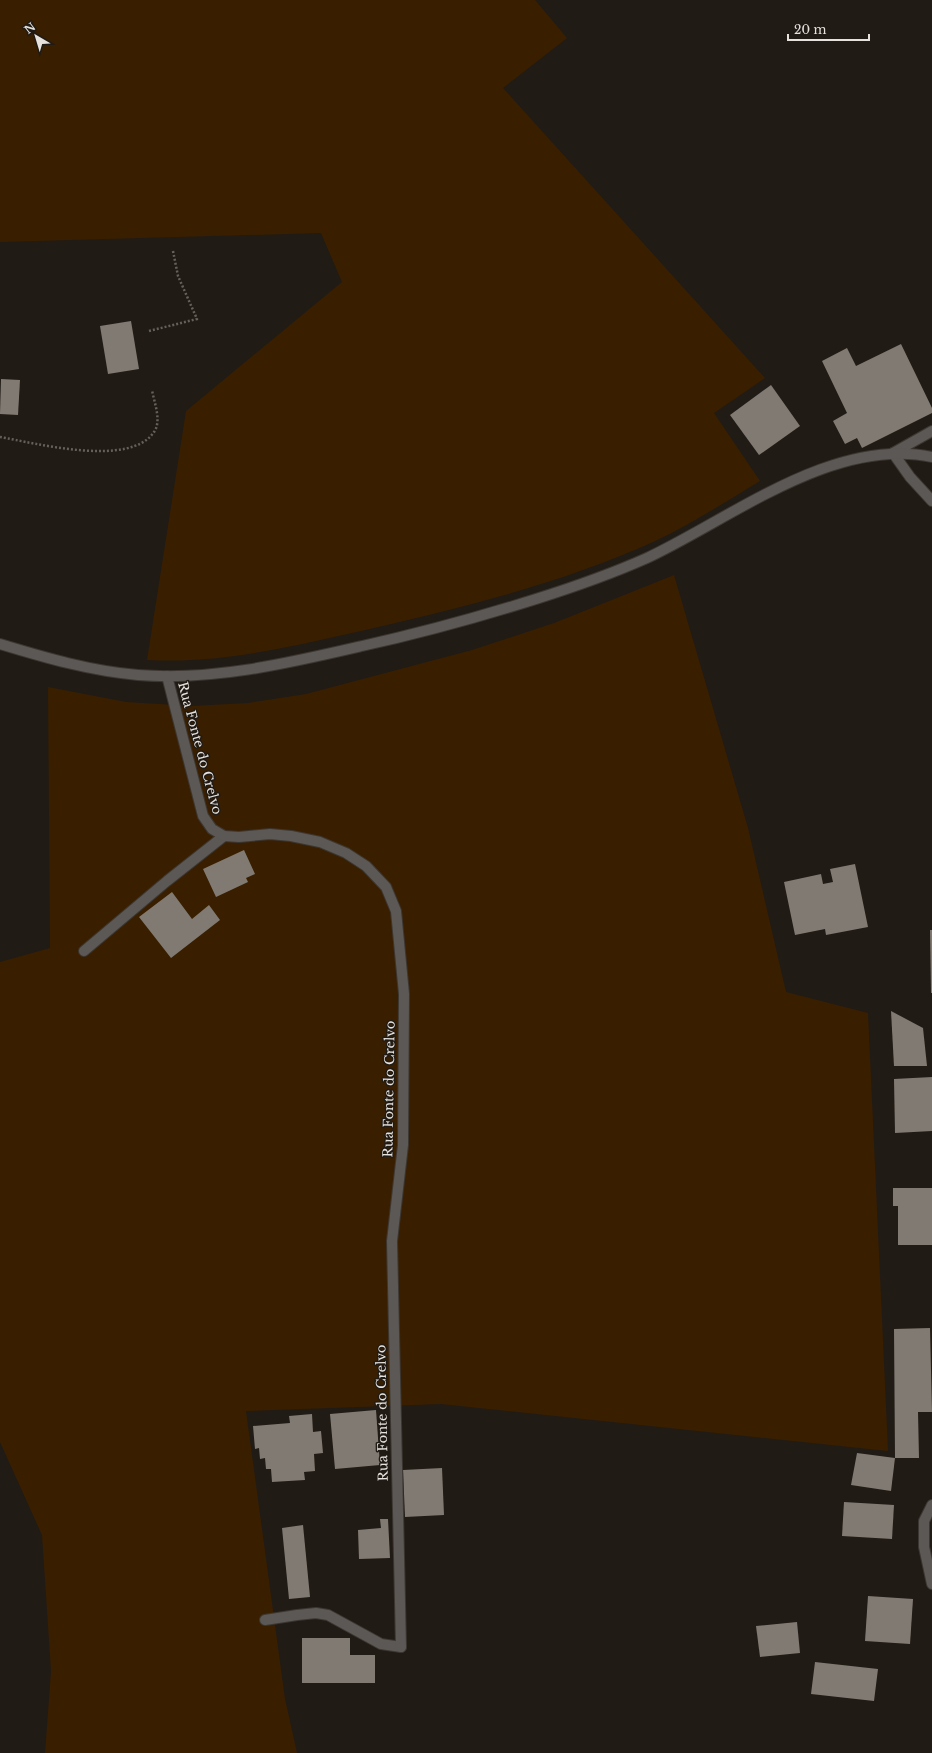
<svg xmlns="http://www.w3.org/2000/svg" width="932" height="1753" viewBox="0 0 932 1753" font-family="'Libre Baskerville',serif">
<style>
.green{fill:#391f00}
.building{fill:#817a73}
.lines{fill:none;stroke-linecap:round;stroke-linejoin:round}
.service-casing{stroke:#3d3731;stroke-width:12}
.minor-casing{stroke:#3d3731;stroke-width:12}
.tertiary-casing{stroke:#3d3731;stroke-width:12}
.path{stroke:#65605a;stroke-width:2.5;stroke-dasharray:2 2;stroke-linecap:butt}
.service{stroke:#5b5855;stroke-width:10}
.minor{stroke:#5b5855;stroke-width:10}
.tertiary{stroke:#5b5855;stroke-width:10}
.labels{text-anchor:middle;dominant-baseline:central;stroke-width:3;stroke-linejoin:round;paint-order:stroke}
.street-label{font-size:13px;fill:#e6e2de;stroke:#211b15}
</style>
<rect width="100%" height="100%" fill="#211b15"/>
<!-- green -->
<g class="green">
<path d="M0 0H535L567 38 503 88 765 378 714 413 760 481C725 502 690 525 653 542 560 584 460 608 361 631 288 647 222 664 147 660L186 411 342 282 321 233 0 242Z"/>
<path d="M674 575 748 828 786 992 868 1013 888 1451 441 1404 246 1411 285 1699 297 1753H45L51 1671 42 1535 0 1442V962L50 948 48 687 126 702 192 706 248 703 306 694 472 650 554 623Z"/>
</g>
<!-- building -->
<g class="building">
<path d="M131 321 139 369 108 374 100 326Z"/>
<path d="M901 344 932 408V413L862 448 857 438 845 444 833 421 847 413 822 361 847 348 856 366Z"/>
<path d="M1 379 20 380 18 415 0 414Z"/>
<path d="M771 385 800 426 759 455 730 415Z"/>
<path d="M244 850 255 874 246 878 248 882 216 897 203 869Z"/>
<path d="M855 864 868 927 826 935 825 929 795 935 784 882 821 874 823 884 833 882 830 869Z"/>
<path d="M172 892 192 919 209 905 220 920 171 958 139 917Z"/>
<path d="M930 930H932V993H931Z"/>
<path d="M891 1011 923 1028 927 1066H894Z"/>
<path d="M932 1077V1131L895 1133 894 1079Z"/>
<path d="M893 1188H932V1245H898V1206H893Z"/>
<path d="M930 1328 932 1412H918L919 1458H895L894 1329Z"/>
<path d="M376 1410 380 1465 335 1469 330 1414Z"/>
<path d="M312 1414 313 1432 321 1431 323 1453 314 1454 315 1471 304 1472 305 1480 272 1482 271 1469H266L265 1458 260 1459 259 1448 255 1449 253 1426 290 1423 289 1416Z"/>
<path d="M857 1453 895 1458 891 1491 851 1485Z"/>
<path d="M442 1468 444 1515 405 1517 403 1470Z"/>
<path d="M844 1502 894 1505 892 1539 842 1536Z"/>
<path d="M380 1519H388L390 1558 359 1559 358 1530 381 1528Z"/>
<path d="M303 1525 310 1597 289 1599 282 1528Z"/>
<path d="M868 1596 913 1599 910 1644 865 1641Z"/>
<path d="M797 1622 800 1653 760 1657 756 1626Z"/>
<path d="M302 1638H350V1655H375V1683H302Z"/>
<path d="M815 1662 878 1669 874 1701 811 1694Z"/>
</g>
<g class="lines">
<defs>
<g id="service">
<path d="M893 453 910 477 932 501"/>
<path d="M84 951 167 881 224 836"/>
<path d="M265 1620 297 1615 316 1613 328 1615 381 1644 401 1647"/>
</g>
<g id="minor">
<path d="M893 453 932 431"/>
<path d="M167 676 203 816 212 829 224 836 239 837 270 834 291 836 320 842 346 853 366 866 386 887 396 911 404 994 403 1145 392 1241 401 1647"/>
<path d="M932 1505 924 1521V1547L932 1584"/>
</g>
<path id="tertiary" d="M0 644C46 658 91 671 138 675 213 681 289 663 362 646 421 633 479 617 536 599 574 587 611 574 647 558 732 518 834 436 932 457"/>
</defs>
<!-- service casing -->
<use href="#service" class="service-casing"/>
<!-- minor casing -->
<use href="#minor" class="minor-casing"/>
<!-- tertiary casing -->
<use href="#tertiary" class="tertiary-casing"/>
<!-- path -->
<g class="path">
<path d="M149 331 197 319 178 276 173 251"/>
<path d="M0 437C35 443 130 468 154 432 162 421 154 402 152 390"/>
</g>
<!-- service -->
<use href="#service" class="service"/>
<!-- minor -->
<use href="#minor" class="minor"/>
<!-- tertiary -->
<use href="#tertiary" class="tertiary"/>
</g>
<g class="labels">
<!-- street labels -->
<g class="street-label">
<text transform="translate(200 748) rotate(75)">Rua Fonte do Crelvo</text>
<text transform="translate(389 1089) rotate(-89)">Rua Fonte do Crelvo</text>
<text transform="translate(382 1413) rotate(-91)">Rua Fonte do Crelvo</text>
</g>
</g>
<!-- north arrow -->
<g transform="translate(36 36) rotate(322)" stroke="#211b15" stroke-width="3" paint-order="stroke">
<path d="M0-3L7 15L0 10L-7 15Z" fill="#e6e2de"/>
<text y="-6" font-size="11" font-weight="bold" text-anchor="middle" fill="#e6e2de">N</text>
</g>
<!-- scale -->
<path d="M788 34v6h81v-6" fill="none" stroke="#e6e2de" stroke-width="2"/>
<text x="794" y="34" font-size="12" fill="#e6e2de" stroke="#211b15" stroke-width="3" paint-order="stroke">20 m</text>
</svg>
